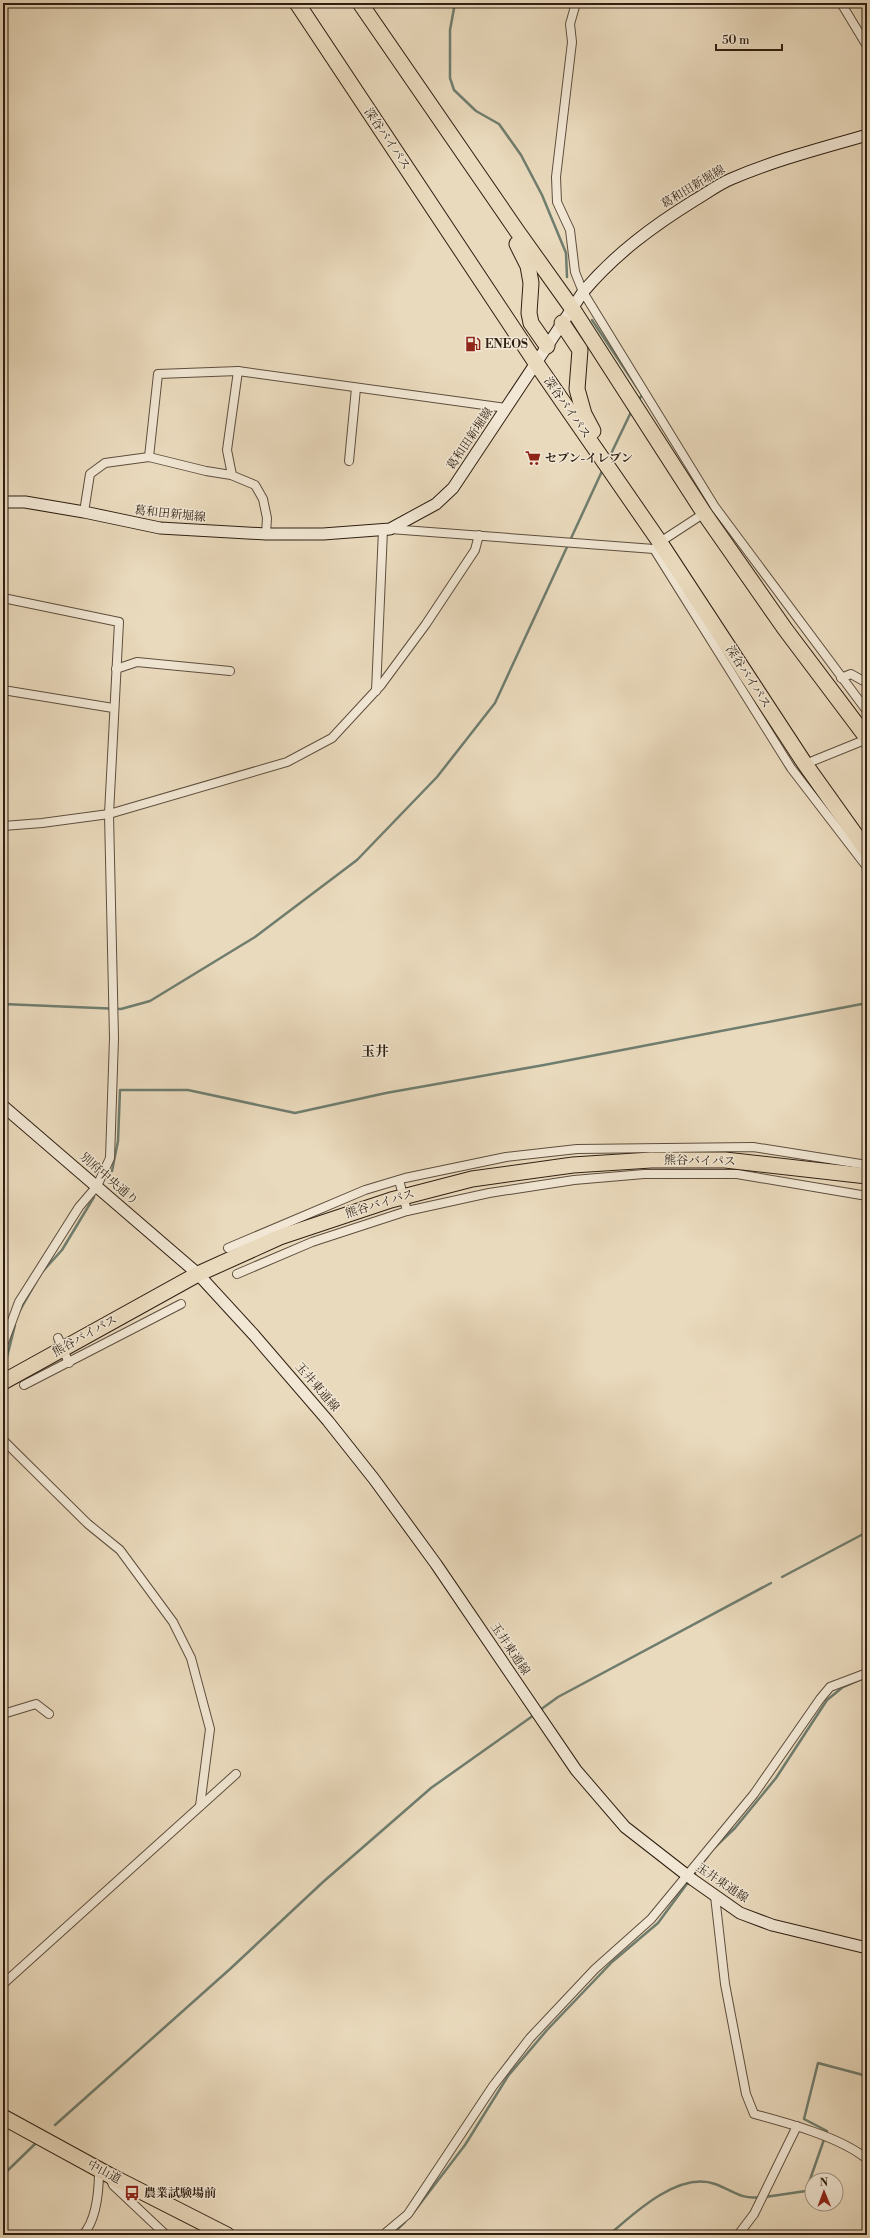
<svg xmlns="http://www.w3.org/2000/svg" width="870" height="2238" viewBox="0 0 870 2238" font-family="'Libre Bodoni','Noto Serif JP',serif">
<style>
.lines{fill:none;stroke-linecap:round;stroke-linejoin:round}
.stream{stroke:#6f7d6e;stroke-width:2.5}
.street-casing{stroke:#5e4e3d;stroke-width:10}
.secondary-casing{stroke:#2f1f12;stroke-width:13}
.highway-casing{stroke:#2f1f12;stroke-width:17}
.street{stroke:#f1e7d4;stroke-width:8}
.secondary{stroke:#f1e7d4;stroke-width:11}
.highway{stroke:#eadabd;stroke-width:15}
.labels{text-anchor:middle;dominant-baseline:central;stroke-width:3;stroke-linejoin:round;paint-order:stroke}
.street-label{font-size:12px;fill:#2f1f12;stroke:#f1e7d4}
.poi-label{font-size:12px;font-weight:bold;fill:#2f1f12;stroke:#f1e7d4;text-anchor:start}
.quarter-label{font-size:14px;font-weight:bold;fill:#2f1f12;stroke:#f1e7d4}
</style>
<rect width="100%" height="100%" fill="#eadabd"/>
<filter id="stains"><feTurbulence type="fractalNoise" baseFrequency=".005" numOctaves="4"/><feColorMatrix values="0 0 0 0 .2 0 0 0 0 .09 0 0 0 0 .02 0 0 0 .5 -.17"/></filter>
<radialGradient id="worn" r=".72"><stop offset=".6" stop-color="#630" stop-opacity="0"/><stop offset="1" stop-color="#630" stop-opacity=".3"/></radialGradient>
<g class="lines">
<!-- stream -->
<g class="stream">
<path d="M455 3 450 30V78L454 90 476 111 499 124 521 155 542 195 566 253 567 277"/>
<path d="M592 320 642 395 638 401"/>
<path d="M609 458 632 410"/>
<path d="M3 1004 121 1009 150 1001 255 937 357 860 437 777 495 703 603 469"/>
<path d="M112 1171 118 1141 120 1090H188L295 1113 386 1093 544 1065 867 1003"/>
<path d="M43 1271 62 1250 94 1197"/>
<path d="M19 1312 40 1275"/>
<path d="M7 1357 15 1325"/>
<path d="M782 1577 867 1532"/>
<path d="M540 1710 558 1697 771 1583"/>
<path d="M714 1848 735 1828 776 1778 827 1700 843 1687 866 1677"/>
<path d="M693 1875 708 1856"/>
<path d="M55 2125 230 1969 323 1882 431 1788 534 1715"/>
<path d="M3 2175 37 2142"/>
<path d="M765 2197 806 2191 827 2131 804 2119 818 2063 867 2076"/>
<path d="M410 2217 465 2145 508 2076 547 2030 612 1962 658 1923 689 1881"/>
<path d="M391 2235 405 2222"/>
<path d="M609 2235C634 2213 679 2171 715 2184 732 2190 741 2200 760 2197"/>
</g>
<defs>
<g id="street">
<path d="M576 3 570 24 572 42 556 177 557 202 570 230 575 272 583 292 715 507 867 711"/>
<path d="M841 3 867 46"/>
<path d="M149 457 158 374 238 371 506 408"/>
<path d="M349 461 356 388"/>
<path d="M232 475 227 450 238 371"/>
<path d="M84 512 90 474 105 463 149 457 206 471 231 475 255 485 263 499 267 518 266 534"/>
<path d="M390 529 654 549"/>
<path d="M657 544 706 512"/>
<path d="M654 549 791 768 867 867"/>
<path d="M3 598 119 622 109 814 114 1038 110 1158 97 1186 79 1207 19 1302 3 1345"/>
<path d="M116 669 137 662 230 671"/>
<path d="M841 678 851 674 867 683"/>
<path d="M3 690 113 708"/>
<path d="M376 691 383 530"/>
<path d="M803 765 867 739"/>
<path d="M3 826 42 823 109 814 287 762 332 738 381 685 426 624 475 550 479 535"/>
<path d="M399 1180 407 1211"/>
<path d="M228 1248 365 1190 405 1178 506 1157 577 1149 753 1147 867 1165"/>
<path d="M237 1274 312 1242 407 1211 489 1193 574 1180 644 1174H737L867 1196"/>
<path d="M58 1338 69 1363"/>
<path d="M24 1385 181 1304"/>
<path d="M3 1440 88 1524 120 1550 173 1622 191 1658 210 1729 200 1806"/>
<path d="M3 1714 36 1704 49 1714"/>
<path d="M715 1896 725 1984 746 2094 754 2114C788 2123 840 2137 867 2159"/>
<path d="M3 1984 236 1774"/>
<path d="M109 2176 113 2185 166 2235"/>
<path d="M83 2235C97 2219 99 2190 99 2170"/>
<path d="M383 2235 408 2214 493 2086 530 2038 595 1969 651 1919 754 1794 820 1699 830 1687 867 1673"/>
<path d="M738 2235 754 2214 797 2126"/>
</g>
<g id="secondary">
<path d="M3 502H25L84 512 160 528 266 534H323L390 529 436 504 453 488 583 292C615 254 653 226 695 200 707 193 719 184 731 179 775 160 822 148 867 135"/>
<path d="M3 1106 198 1274 254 1335 328 1421 374 1479 436 1564 576 1770 625 1827 693 1880 740 1913 772 1925 867 1948"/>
</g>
<g id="highway">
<path d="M297 3 536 363 659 541 805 764 867 851"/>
<path d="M360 3 517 231 572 308 704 513 785 629 867 738"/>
<path d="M517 244 528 266 531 283 529 313 531 323 547 346"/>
<path d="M562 323 580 350 577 389 584 414 593 431"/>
<path d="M3 1382 198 1274 280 1237 391 1200 472 1179 573 1165 651 1160H725L867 1176"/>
<path d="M3 2117 109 2175 227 2235"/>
</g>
</defs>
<!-- street casing -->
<use href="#street" class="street-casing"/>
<!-- secondary casing -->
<use href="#secondary" class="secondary-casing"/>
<!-- highway casing -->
<use href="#highway" class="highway-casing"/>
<!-- street -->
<use href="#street" class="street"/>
<!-- secondary -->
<use href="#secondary" class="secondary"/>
<!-- highway -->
<use href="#highway" class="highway"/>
</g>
<!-- icons -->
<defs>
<symbol id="fuel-bare" viewBox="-9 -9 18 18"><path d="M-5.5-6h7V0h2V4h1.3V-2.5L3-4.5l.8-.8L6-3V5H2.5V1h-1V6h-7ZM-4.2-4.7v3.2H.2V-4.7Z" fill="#8f2418" stroke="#f1e7d4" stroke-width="2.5" paint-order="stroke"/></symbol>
<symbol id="supermarket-bare" viewBox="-9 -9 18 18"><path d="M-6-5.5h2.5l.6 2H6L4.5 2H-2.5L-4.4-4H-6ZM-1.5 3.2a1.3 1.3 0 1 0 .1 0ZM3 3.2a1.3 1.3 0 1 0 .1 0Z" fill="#8f2418" stroke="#f1e7d4" stroke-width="2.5" paint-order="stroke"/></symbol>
<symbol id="bus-bare" viewBox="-9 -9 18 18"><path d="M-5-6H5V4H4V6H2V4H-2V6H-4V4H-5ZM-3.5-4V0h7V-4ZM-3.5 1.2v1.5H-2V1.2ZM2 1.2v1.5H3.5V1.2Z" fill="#8f2418" stroke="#f1e7d4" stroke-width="2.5" paint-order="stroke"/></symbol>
</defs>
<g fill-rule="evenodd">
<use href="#fuel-bare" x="462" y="333" width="22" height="22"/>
<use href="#supermarket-bare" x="522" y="447" width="22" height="22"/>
<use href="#bus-bare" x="121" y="2182" width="22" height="22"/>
</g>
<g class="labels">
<!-- street labels -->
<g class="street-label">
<text transform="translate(387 139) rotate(56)">深谷バイパス</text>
<text transform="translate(693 187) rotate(-31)">葛和田新堀線</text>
<text transform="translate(567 408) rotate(55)">深谷バイパス</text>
<text transform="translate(470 439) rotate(-56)">葛和田新堀線</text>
<text transform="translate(170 514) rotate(6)">葛和田新堀線</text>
<text transform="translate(748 677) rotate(57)">深谷バイパス</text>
<text transform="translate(700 1161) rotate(1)">熊谷バイパス</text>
<text transform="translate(109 1179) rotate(41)">別府中央通り</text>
<text transform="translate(380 1204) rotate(-17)">熊谷バイパス</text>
<text transform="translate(85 1336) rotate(-29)">熊谷バイパス</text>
<text transform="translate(317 1387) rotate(49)">玉井東通線</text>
<text transform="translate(510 1649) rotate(56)">玉井東通線</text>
<text transform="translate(722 1883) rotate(34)">玉井東通線</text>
<text transform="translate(104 2172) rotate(28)">中山道</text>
</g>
<!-- poi labels -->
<g class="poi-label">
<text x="485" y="344">ENEOS</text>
<text x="545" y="458">セブン-イレブン</text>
<text x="144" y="2193">農業試験場前</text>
</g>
<!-- quarter labels -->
<g class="quarter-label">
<text x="375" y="1052">玉井</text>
</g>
</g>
<!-- margin -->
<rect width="870" height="2238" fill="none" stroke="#eadabd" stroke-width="16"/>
<rect x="4" y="4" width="862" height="2230" fill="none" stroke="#2f1f12" stroke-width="2"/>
<rect x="8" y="8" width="854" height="2222" fill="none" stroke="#2f1f12"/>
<!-- north arrow -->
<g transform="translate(824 2192) rotate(359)"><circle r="19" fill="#f1e7d4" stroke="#a39786"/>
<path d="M0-3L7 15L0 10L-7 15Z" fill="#8f2418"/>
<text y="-6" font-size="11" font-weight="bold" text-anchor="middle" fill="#2f1f12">N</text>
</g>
<!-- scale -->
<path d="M716 44v6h66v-6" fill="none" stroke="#2f1f12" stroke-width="2"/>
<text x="722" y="44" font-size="12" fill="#2f1f12" stroke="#f1e7d4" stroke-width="3" paint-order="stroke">50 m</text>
<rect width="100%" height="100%" filter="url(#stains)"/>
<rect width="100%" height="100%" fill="url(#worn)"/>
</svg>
